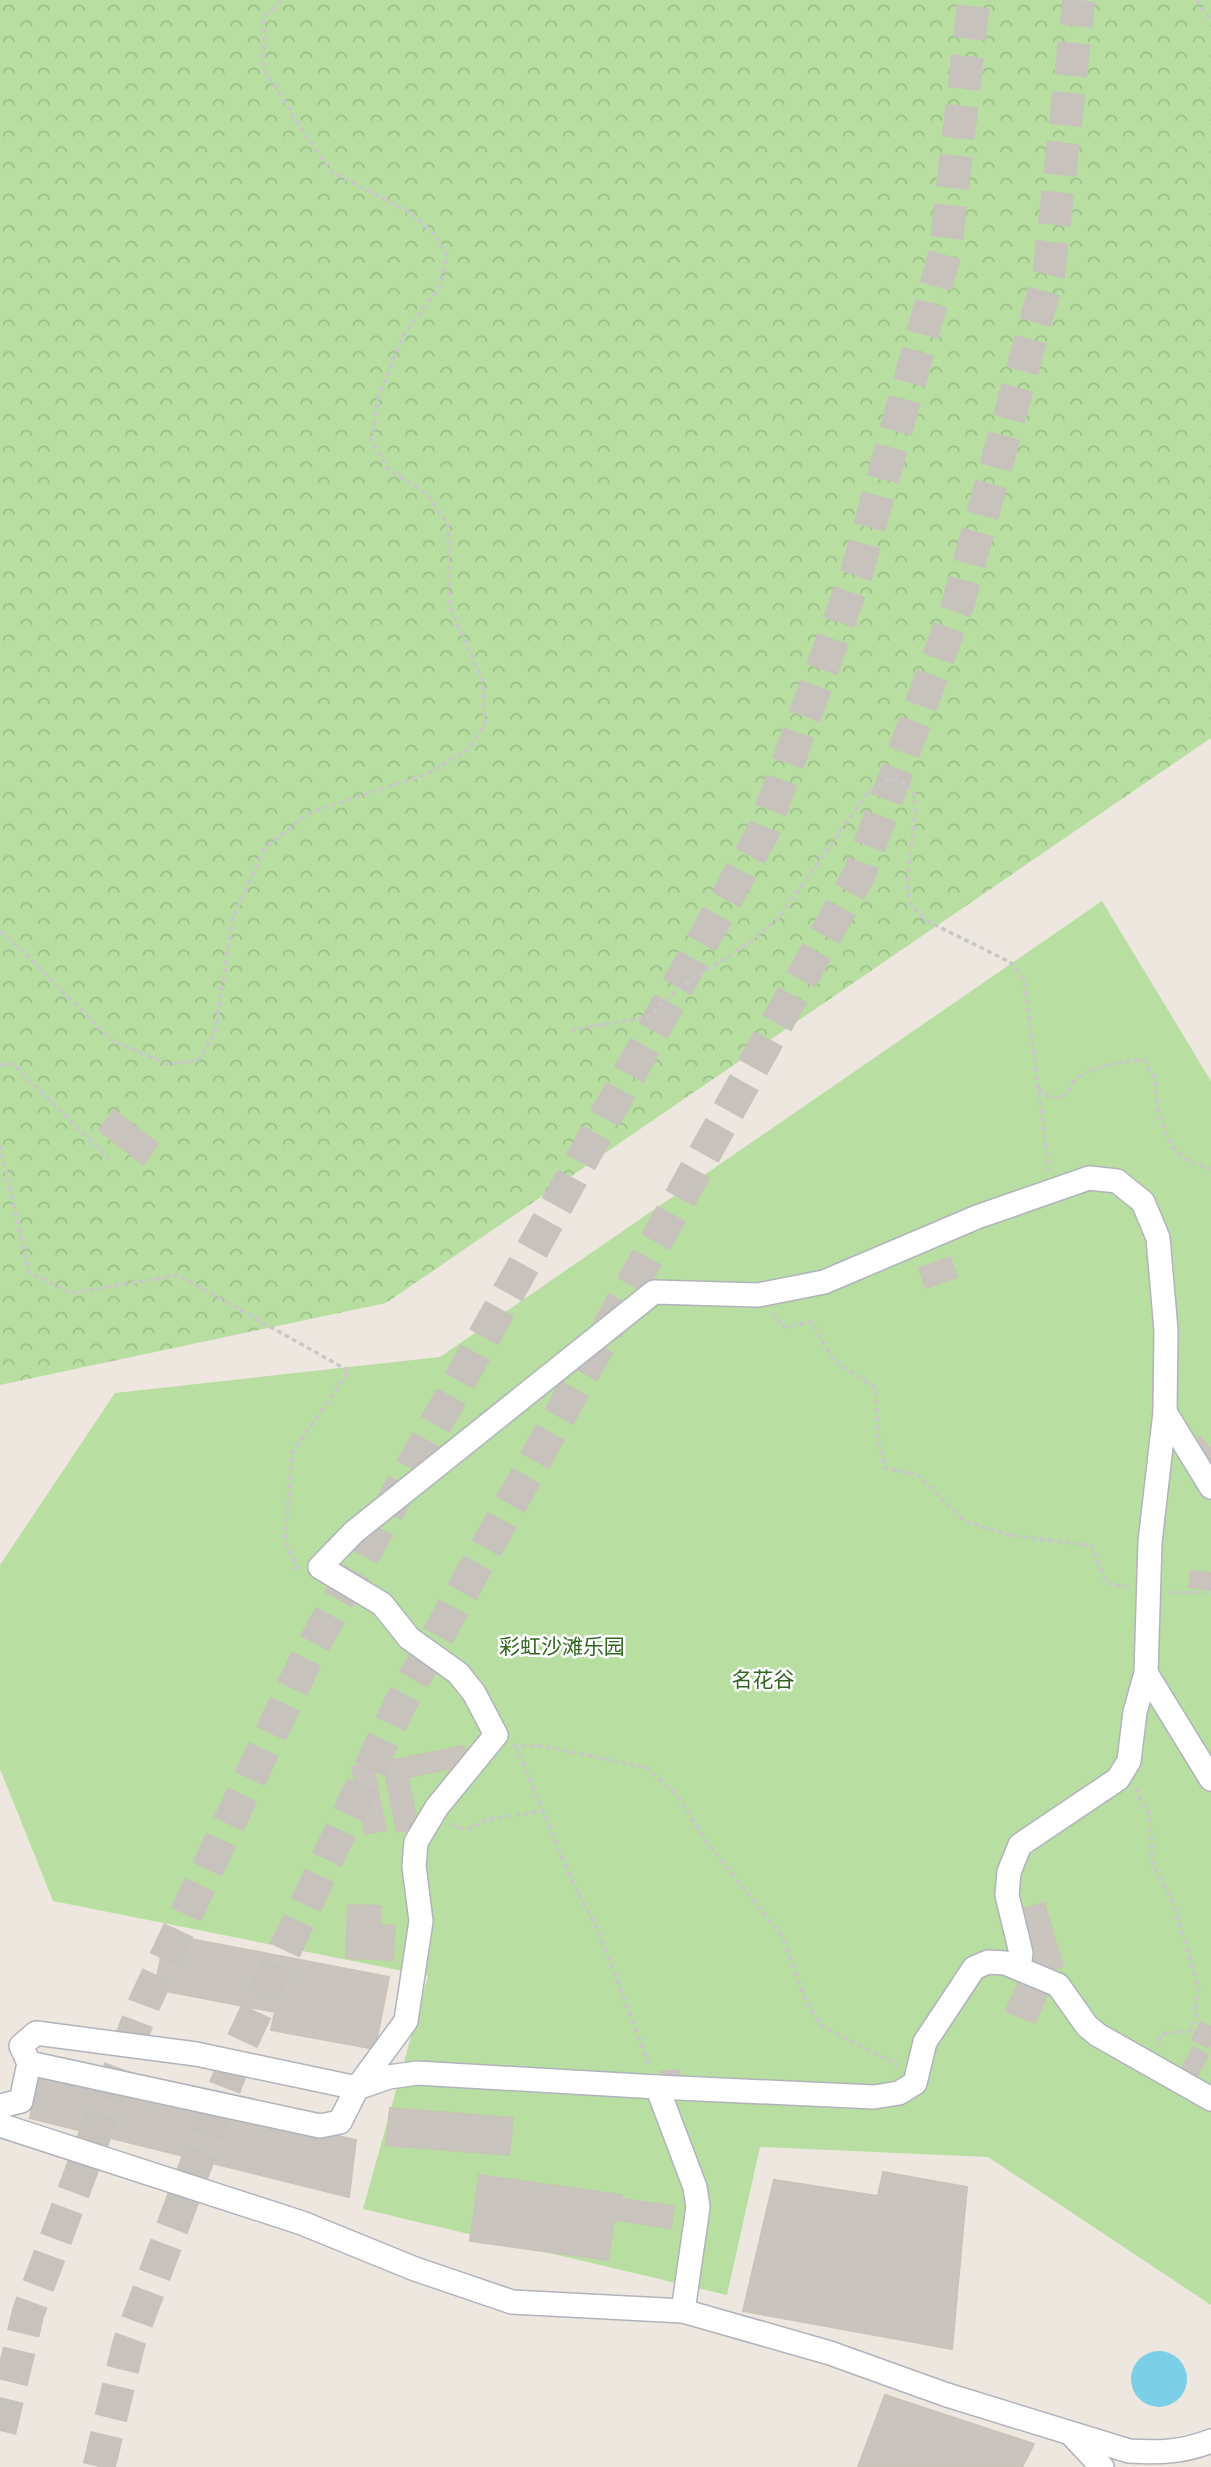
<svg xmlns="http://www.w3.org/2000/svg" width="1211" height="2467" viewBox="0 0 1211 2467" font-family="Montserrat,'Noto Sans SC',sans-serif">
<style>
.forest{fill:url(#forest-crowns)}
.park{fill:#b8dfa1}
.water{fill:#7bcfe7}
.building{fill:#c9c5be;stroke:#c9c3ba;stroke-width:2}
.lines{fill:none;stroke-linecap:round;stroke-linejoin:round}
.highway-tunnel{stroke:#c7c2bc;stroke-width:33;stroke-dasharray:33 17;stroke-linecap:butt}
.minor-casing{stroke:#b0b3bc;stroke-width:26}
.path{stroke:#c8c8c8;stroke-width:3.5;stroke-dasharray:5 3.5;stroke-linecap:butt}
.minor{stroke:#fff;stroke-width:23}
.labels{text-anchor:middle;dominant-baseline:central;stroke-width:5;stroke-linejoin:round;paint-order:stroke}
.park-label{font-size:21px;fill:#316620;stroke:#fff}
</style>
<defs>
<pattern id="forest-crowns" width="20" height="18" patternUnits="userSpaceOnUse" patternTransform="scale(1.75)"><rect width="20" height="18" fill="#b8dfa1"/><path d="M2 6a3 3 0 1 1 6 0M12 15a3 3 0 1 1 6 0" fill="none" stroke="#9ec08b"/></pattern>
</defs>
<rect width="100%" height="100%" fill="#ede7e0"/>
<!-- forest -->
<path class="forest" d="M0 0H1211V738L386 1303 0 1385Z"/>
<!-- park -->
<path class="park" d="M1102 901 1211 1081V2305L988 2157 760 2147 727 2295 363 2209 428 1976 53 1901 0 1769V1565L115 1393 440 1357Z"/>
<!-- water -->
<circle class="water" cx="1159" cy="2379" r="28"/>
<!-- building -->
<g class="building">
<path d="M114 1110 158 1144 143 1164 99 1130Z"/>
<path d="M950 1257 957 1277 926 1288 919 1268Z"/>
<path d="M1200 1437 1211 1449V1466L1190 1446Z"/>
<path d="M1191 1571 1211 1573V1590L1189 1587Z"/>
<path d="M464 1746 468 1765 408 1777 404 1758Z"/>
<path d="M404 1758 418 1828 397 1832 383 1762Z"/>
<path d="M372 1763 386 1830 365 1834 352 1767Z"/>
<path d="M1044 1903 1063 1966 1036 1974 1018 1911Z"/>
<path d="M348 1905 381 1906 380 1925 395 1926 393 1960 346 1958Z"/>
<path d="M165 1934 389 1977 375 2049 271 2030 275 2012 155 1989Z"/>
<path d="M1019 1981 1048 1993 1035 2023 1006 2011Z"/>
<path d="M1201 2022 1211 2027V2042L1208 2048 1192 2039Z"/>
<path d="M1193 2047 1208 2055 1192 2086 1177 2078Z"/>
<path d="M40 2069 356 2140 349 2197 30 2118Z"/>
<path d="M679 2070 680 2080 661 2082 660 2072Z"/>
<path d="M390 2108 513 2118 509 2155 386 2145Z"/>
<path d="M883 2172 967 2187 952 2349 743 2311 774 2180 878 2196Z"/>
<path d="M479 2175 622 2195V2199L674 2206 671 2228 614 2220 608 2260 470 2241Z"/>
<path d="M885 2395 1034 2444 1022 2467H858Z"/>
</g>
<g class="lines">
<!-- highway-tunnel -->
<g class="highway-tunnel">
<path d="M0 2431 28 2313 144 2004 307 1657 763 832 857 572 945 253 974 0"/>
<path d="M99 2467 129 2343 241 2044 400 1704 859 875 958 604 1049 273 1079 0"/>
</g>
<defs>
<g id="minor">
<path d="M1165 1412 1211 1487"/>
<path d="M1146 1673 1211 1779"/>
<path d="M657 2087 874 2097 899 2093 915 2083 925 2042 974 1968 988 1962 1005 1963 1058 1985 1087 2026 1098 2035 1211 2099"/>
<path d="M357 2088 406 2021 421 1921 414 1866 416 1842 437 1807 496 1735 474 1693 458 1673 409 1638 382 1604 320 1567 354 1532 654 1292 758 1295 824 1282 977 1217 1089 1178 1117 1181 1143 1202 1158 1238 1166 1330 1165 1412 1150 1542 1146 1673 1135 1712 1129 1761 1118 1779 1020 1845 1009 1872 1007 1895 1021 1953 1019 1968"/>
<path d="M357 2088 389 2077 417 2073 657 2087 695 2187 698 2207 683 2311"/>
<path d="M0 2106 21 2101 29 2063 21 2046 36 2033 196 2054 357 2088 340 2122 320 2126 29 2063"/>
<path d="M0 2125 302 2223 415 2269 512 2302 683 2311 830 2353 947 2395 1129 2451C1158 2453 1184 2452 1211 2441"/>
<path d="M1072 2435 1102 2467"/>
</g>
</defs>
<!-- minor casing -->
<use href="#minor" class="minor-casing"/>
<!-- path -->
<g class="path">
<path d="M1197 0 1211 22"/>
<path d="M0 932 6 935 111 1040 167 1064 197 1061 215 1033 233 918 264 849 309 813 427 774 469 749 485 723 483 682 449 605 448 525 427 494 388 469 371 440 379 395 403 336 441 285 447 255 436 236 411 213 332 172 308 139 264 69V17L282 0"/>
<path d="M571 1030 648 1017 678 989 749 943 779 918 869 791C888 778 895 773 914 791L915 812 907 886 911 904 925 920 1010 962 1024 979 1049 1171"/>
<path d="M0 1065 13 1064 109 1159"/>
<path d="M1039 1089C1049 1099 1056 1100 1068 1093 1068 1093 1071 1084 1072 1083 1082 1069 1129 1058 1145 1061L1155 1080 1158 1112 1172 1147 1188 1161 1211 1169"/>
<path d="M0 1145 29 1272 71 1293 178 1275 349 1371 292 1453 285 1541 296 1568H300"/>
<path d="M772 1313 784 1327 812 1322 833 1360 876 1388 879 1447 885 1468 918 1475 964 1521 1009 1535 1092 1546 1106 1583 1128 1587"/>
<path d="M1169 1593 1211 1592"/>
<path d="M513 1744 516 1746H544L647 1768 677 1795 708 1844 782 1936 804 1996 820 2025 898 2065"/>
<path d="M516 1746 572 1881 597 1928 650 2067"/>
<path d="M1136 1788 1138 1795 1150 1814 1152 1862 1173 1903 1199 1990 1195 2007 1197 2016 1190 2031 1161 2034 1158 2047"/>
<path d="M452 1823 457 1828 469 1829 486 1820 543 1811"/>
</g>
<!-- minor -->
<use href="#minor" class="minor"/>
</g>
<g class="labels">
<!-- park labels -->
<g class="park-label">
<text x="562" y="1646">彩虹沙滩乐园</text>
<text x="763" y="1679">名花谷</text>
</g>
</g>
</svg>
